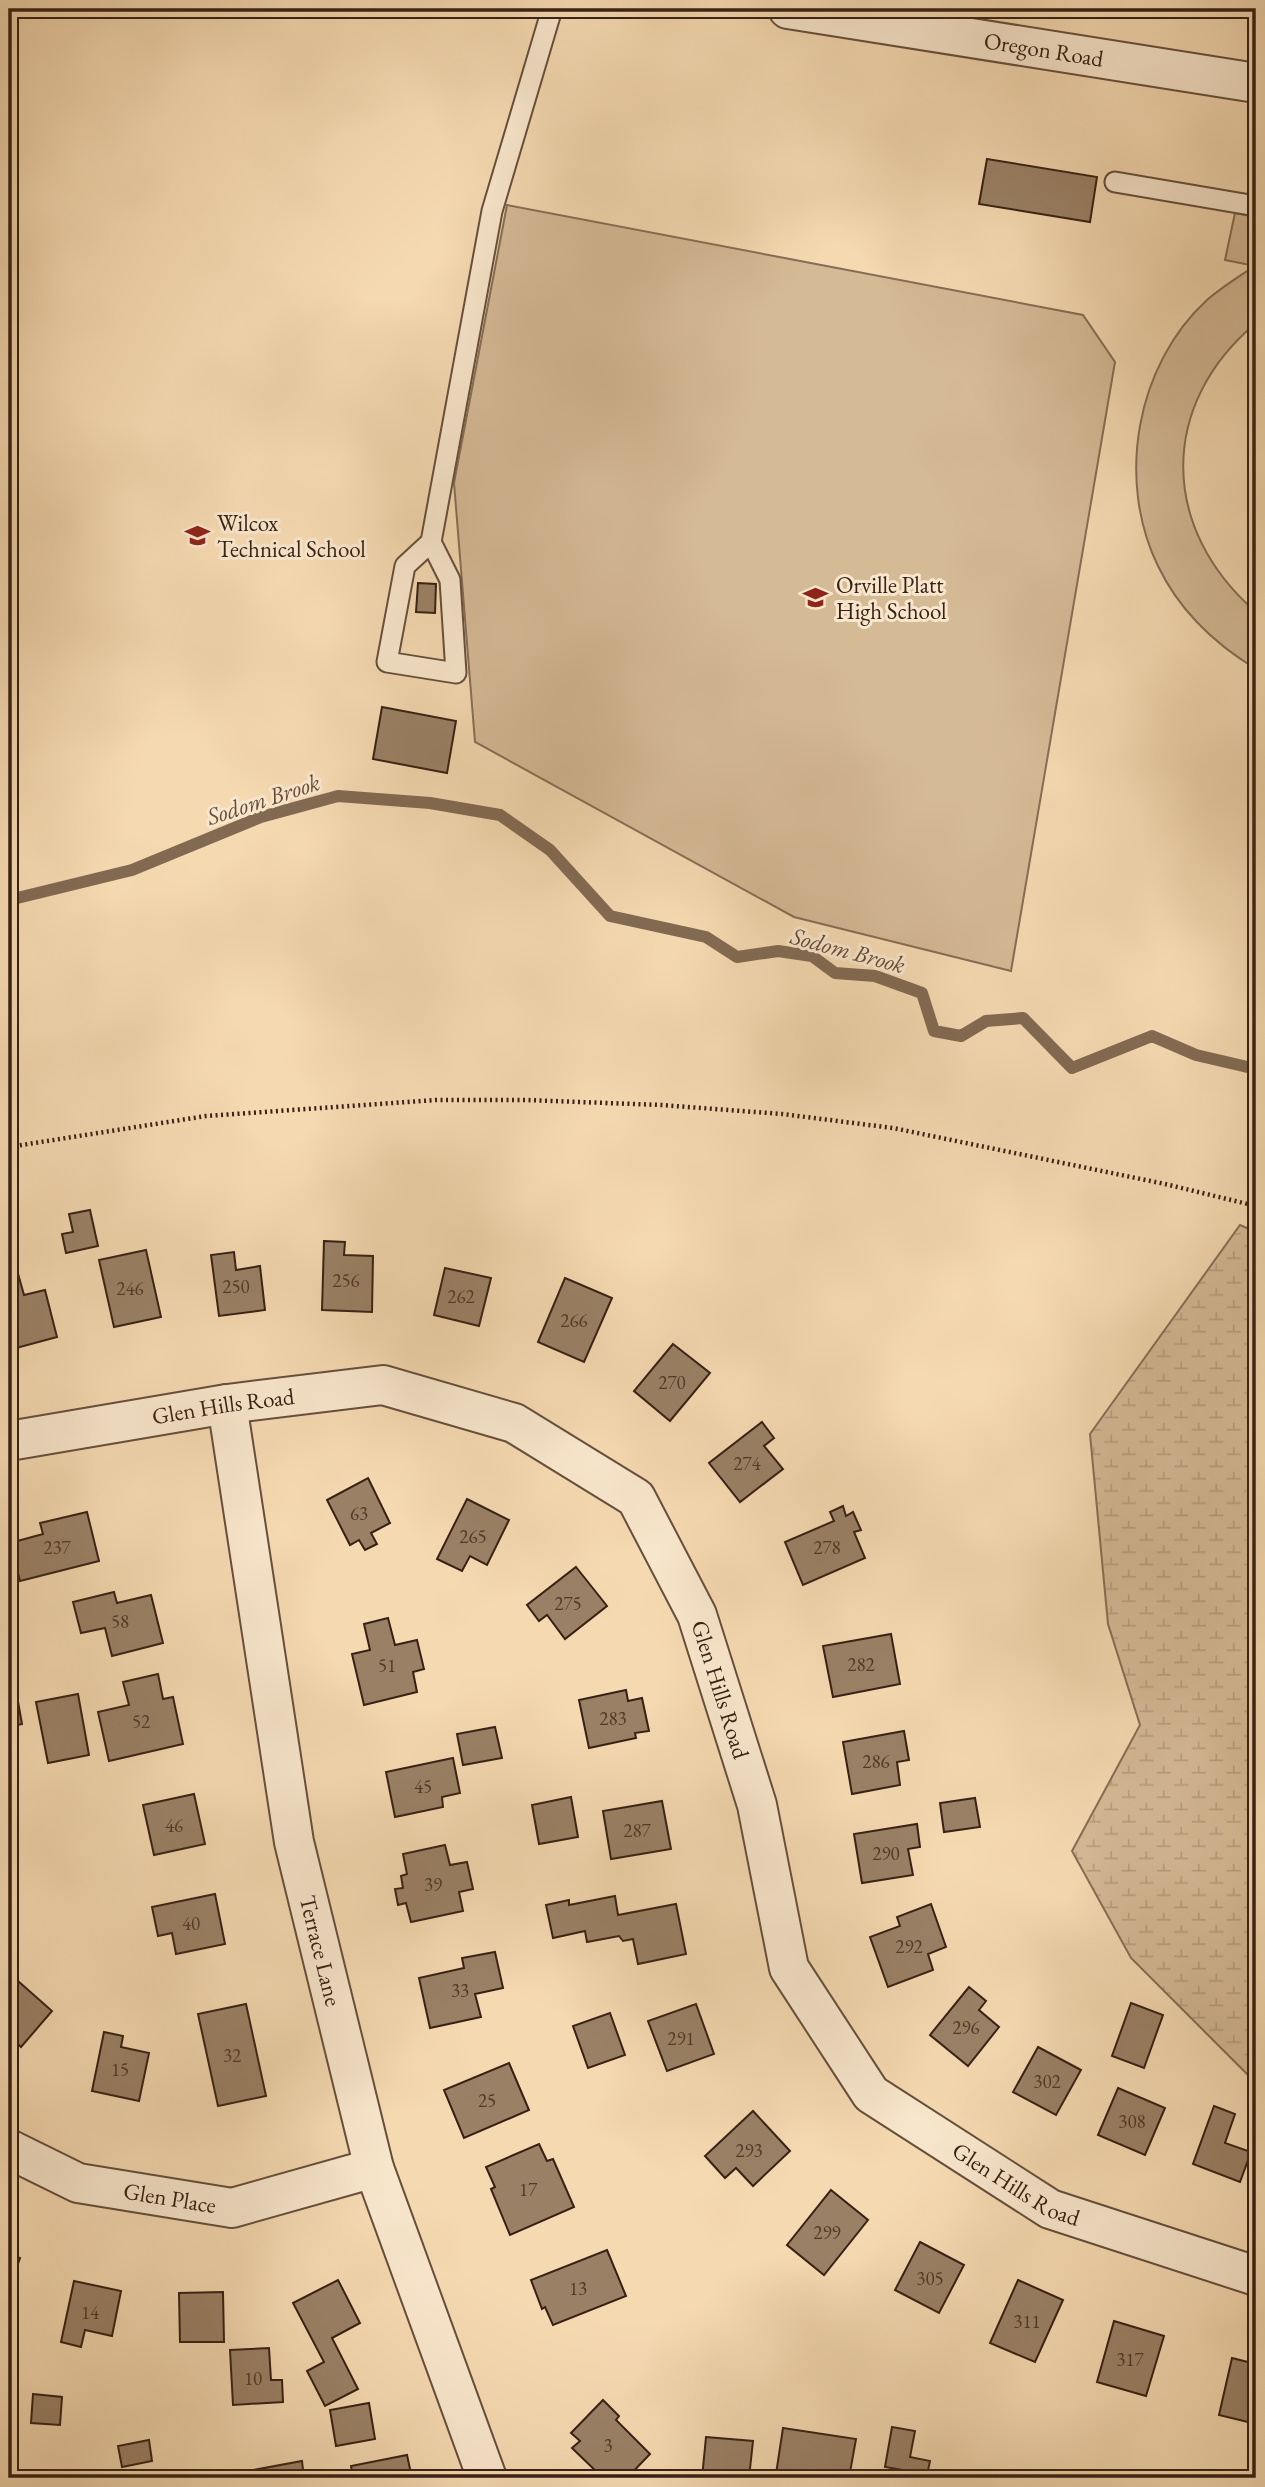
<svg xmlns="http://www.w3.org/2000/svg" width="1265" height="2487" viewBox="0 0 1265 2487" font-family="'EB Garamond',serif">
<style>
.wetland{fill:url(#wetland-marsh);stroke:#866e55;stroke-width:2}
.pitch{fill:#d5ba96;stroke:#866e55;stroke-width:2}
.lines{fill:none;stroke-linecap:round;stroke-linejoin:round}
.stream{stroke:#826a52;stroke-width:12}
.building{fill:#9a8166;stroke:#372114;stroke-width:2}
.service-casing{stroke:#664f3b;stroke-width:23}
.minor-casing{stroke:#664f3b;stroke-width:42}
.tertiary-casing{stroke:#664f3b;stroke-width:42}
.path{stroke:#372114;stroke-width:4.5;stroke-dasharray:2 3.5;stroke-linecap:butt}
.service{stroke:#f8e6cc;stroke-width:19}
.minor{stroke:#f8e6cc;stroke-width:38}
.tertiary{stroke:#f8e6cc;stroke-width:38}
.labels{text-anchor:middle;dominant-baseline:central;stroke-width:6;stroke-linejoin:round;paint-order:stroke}
.number-label{font-size:19px;fill:#503928}
.street-label{font-size:23px;fill:#372114;stroke:#f8e6cc}
.poi-label{font-size:23px;fill:#372114;stroke:#f8e6cc;text-anchor:start}
.water-label{font-size:24px;font-style:italic;fill:#634b38;stroke:#f8e6cc}
</style>
<defs>
<pattern id="wetland-marsh" width="20" height="14" patternUnits="userSpaceOnUse" patternTransform="scale(1.75)"><rect width="20" height="14" fill="#d5ba96"/><path d="M1 5h8M5 5V1M11 12h8M15 12V8" fill="none" stroke="#b7a080"/></pattern>
</defs>
<rect width="100%" height="100%" fill="#f5d9b1"/>
<filter id="stains"><feTurbulence type="fractalNoise" baseFrequency=".00286" numOctaves="4"/><feColorMatrix values="0 0 0 0 .2 0 0 0 0 .09 0 0 0 0 .02 0 0 0 .5 -.17"/></filter>
<radialGradient id="worn" r=".72"><stop offset=".6" stop-color="#630" stop-opacity="0"/><stop offset="1" stop-color="#630" stop-opacity=".3"/></radialGradient>
<!-- wetland -->
<path class="wetland" d="M1240 1225 1256 1232V2083L1131 1958 1072 1851 1140 1725 1108 1624 1090 1434Z"/>
<!-- pitch -->
<g class="pitch">
<path d="M507 205 1083 315 1115 362 1011 971 794 917 475 742 454 483Z"/>
<path d="M1235 213 1256 217V323C1158 405 1160 529 1256 612V669C1215 644 1179 610 1158 566 1116 480 1136 365 1207 300 1222 287 1238 277 1255 266L1225 260Z"/>
</g>
<g class="lines">
<!-- stream -->
<path class="stream" d="M9 900 132 870 261 817 338 796 430 803 500 815 550 850 610 916 706 937 737 957 778 951 812 956 835 973 875 976 922 993 934 1031 961 1036 986 1021 1023 1018 1072 1068 1152 1036 1196 1055 1256 1069"/>
</g>
<!-- building -->
<g class="building">
<path d="M987 159 1097 177 1090 222 979 204Z"/>
<path d="M418 583 436 584 435 613 416 612Z"/>
<path d="M382 707 456 721 447 773 373 759Z"/>
<path d="M90 1210 98 1246 66 1253 62 1234 73 1232 69 1214Z"/>
<path d="M324 1241 345 1242 344 1255 373 1256 372 1312 322 1310Z"/>
<path d="M146 1250 161 1317 114 1327 99 1260Z"/>
<path d="M234 1252 236 1270 260 1266 265 1310 219 1316 211 1255Z"/>
<path d="M15 1263 24 1295 45 1290 57 1337 9 1350V1264Z"/>
<path d="M445 1268 491 1278 479 1326 434 1315Z"/>
<path d="M565 1278 612 1298 584 1362 538 1342Z"/>
<path d="M673 1344 710 1373 670 1421 634 1391Z"/>
<path d="M762 1422 774 1438 764 1446 783 1469 740 1502 709 1463Z"/>
<path d="M368 1478 390 1523 371 1533 377 1544 365 1550 359 1540 350 1545 327 1500Z"/>
<path d="M467 1499 509 1520 487 1565 470 1556 462 1571 437 1559Z"/>
<path d="M843 1506 846 1516 853 1512 861 1530 854 1532 865 1558 803 1585 785 1542 834 1521 830 1512Z"/>
<path d="M87 1512 99 1561 20 1581 10 1543 43 1534 40 1523Z"/>
<path d="M576 1567 607 1606 565 1639 547 1615 539 1621 527 1605Z"/>
<path d="M114 1592 117 1603 151 1595 163 1643 112 1656 105 1628 81 1633 73 1602Z"/>
<path d="M388 1618 395 1645 417 1640 424 1669 413 1672 417 1692 364 1705 352 1654 370 1650 364 1624Z"/>
<path d="M891 1634 900 1684 833 1697 823 1646Z"/>
<path d="M9 1662H11L22 1724 9 1727Z"/>
<path d="M158 1674 163 1699 173 1697 183 1744 109 1761 98 1712 129 1705 123 1682Z"/>
<path d="M626 1690 628 1701 642 1698 649 1731 635 1733 636 1738 589 1748 579 1700Z"/>
<path d="M78 1694 89 1755 48 1763 36 1702Z"/>
<path d="M495 1727 502 1758 463 1765 457 1734Z"/>
<path d="M904 1731 909 1760 897 1762 900 1785 852 1794 843 1742Z"/>
<path d="M453 1758 460 1793 442 1797 443 1807 395 1817 386 1772Z"/>
<path d="M194 1794 205 1844 154 1855 143 1805Z"/>
<path d="M571 1797 578 1837 539 1844 532 1805Z"/>
<path d="M975 1798 980 1827 944 1832 940 1803Z"/>
<path d="M662 1801 671 1849 611 1859 603 1811Z"/>
<path d="M917 1824 920 1847 908 1849 913 1875 862 1883 854 1834Z"/>
<path d="M445 1845 450 1865 467 1862 473 1889 459 1892 463 1911 411 1922 406 1903 398 1905 395 1889 403 1888 401 1876 407 1874 403 1854Z"/>
<path d="M215 1894 225 1944 176 1954 172 1933 158 1936 152 1907Z"/>
<path d="M615 1896 618 1915 676 1904 686 1954 638 1964 633 1939 623 1941 619 1936 587 1942 585 1931 553 1938 546 1905 569 1900V1905Z"/>
<path d="M931 1904 946 1947 928 1954 933 1970 888 1987 870 1937 900 1926 897 1917Z"/>
<path d="M495 1952 503 1988 475 1994 481 2017 430 2028 419 1978 464 1968 462 1958Z"/>
<path d="M18 1981 52 2011 21 2047 9 2036V1992Z"/>
<path d="M969 1987 986 2001 979 2010 999 2027 968 2066 930 2035Z"/>
<path d="M1131 2003 1163 2015 1144 2068 1112 2056Z"/>
<path d="M246 2004 266 2096 218 2106 198 2014Z"/>
<path d="M696 2004 714 2054 667 2071 648 2021Z"/>
<path d="M610 2013 625 2055 588 2068 573 2026Z"/>
<path d="M104 2032 123 2036 121 2047 149 2053 139 2101 92 2091Z"/>
<path d="M1038 2047 1081 2070 1056 2115 1013 2092Z"/>
<path d="M509 2063 529 2110 464 2138 444 2090Z"/>
<path d="M1118 2088 1165 2108 1145 2155 1098 2135Z"/>
<path d="M1214 2106 1235 2114 1225 2143 1251 2152 1240 2182 1193 2164Z"/>
<path d="M753 2111 790 2151 753 2186 736 2168 725 2178 705 2156Z"/>
<path d="M539 2144 547 2161 553 2159 574 2207 510 2235 491 2189 495 2187 486 2167Z"/>
<path d="M831 2190 868 2220 824 2275 787 2245Z"/>
<path d="M920 2242 964 2265 939 2313 895 2290Z"/>
<path d="M607 2250 626 2296 553 2325 545 2307 542 2309 531 2280Z"/>
<path d="M9 2253 20 2258 9 2289Z"/>
<path d="M338 2280 360 2323 332 2338 358 2389 325 2406 307 2371 324 2362 293 2303Z"/>
<path d="M1018 2280 1063 2300 1035 2362 990 2343Z"/>
<path d="M74 2281 121 2291 112 2336 85 2330 81 2347 61 2342Z"/>
<path d="M223 2292 224 2342H180L179 2293Z"/>
<path d="M1114 2321 1164 2336 1146 2396 1097 2382Z"/>
<path d="M269 2348 271 2380H282L283 2402 233 2405 230 2350Z"/>
<path d="M1232 2358 1256 2364V2424L1219 2415Z"/>
<path d="M33 2394 62 2397 60 2425 31 2423Z"/>
<path d="M603 2400 619 2416 616 2420 650 2454 627 2478H603L572 2448 580 2441 571 2433Z"/>
<path d="M369 2403 375 2439 336 2446 330 2410Z"/>
<path d="M892 2427 915 2431 910 2457 930 2461 927 2475 941 2478H901L903 2470 885 2467Z"/>
<path d="M783 2428 856 2439 849 2478H798L776 2474Z"/>
<path d="M706 2437 753 2441 749 2478H702Z"/>
<path d="M149 2440 152 2461 122 2467 118 2446Z"/>
<path d="M407 2455 412 2478H353L351 2466Z"/>
<path d="M302 2461 304 2478H249L248 2471Z"/>
</g>
<g class="lines">
<defs>
<g id="service">
<path d="M1115 182 1256 206"/>
<path d="M431 542 450 580 456 673 387 662 405 566 431 542 492 211 552 9"/>
</g>
<g id="minor">
<path id="s1" d="M227 1404 294 1842 374 2168 487 2478"/>
<path id="s2" d="M9 1441 227 1404 383 1385 514 1423 636 1498 697 1615 757 1805 789 1968 871 2094 1050 2209 1256 2276"/>
<path id="s3" d="M9 2149 78 2183 232 2208 374 2168"/>
</g>
<g id="tertiary">
<path id="s4" d="M788 9 1256 83"/>
</g>
</defs>
<!-- service casing -->
<use href="#service" class="service-casing"/>
<!-- minor casing -->
<use href="#minor" class="minor-casing"/>
<!-- tertiary casing -->
<use href="#tertiary" class="tertiary-casing"/>
<!-- path -->
<path class="path" d="M9 1147 206 1116 436 1100H526L661 1105 782 1114 893 1128 1165 1184 1256 1206"/>
<!-- service -->
<use href="#service" class="service"/>
<!-- minor -->
<use href="#minor" class="minor"/>
<!-- tertiary -->
<use href="#tertiary" class="tertiary"/>
</g>
<!-- icons -->
<defs>
<symbol id="school-bare" viewBox="-9 -9 18 18"><path d="M0-5L7-2L0 1L-7-2ZM-4 1L0 2.5L4 1V4Q0 6-4 4Z" fill="#8f2418" stroke="#f8e6cc" stroke-width="2.5" paint-order="stroke"/></symbol>
</defs>
<g fill-rule="evenodd">
<use href="#school-bare" x="180" y="518" width="35" height="35"/>
<use href="#school-bare" x="798" y="580" width="35" height="35"/>
</g>
<g class="labels">
<!-- number labels -->
<g class="number-label">
<text x="346" y="1280">256</text>
<text x="236" y="1286">250</text>
<text x="130" y="1288">246</text>
<text x="461" y="1296">262</text>
<text x="574" y="1320">266</text>
<text x="672" y="1382">270</text>
<text x="747" y="1463">274</text>
<text x="359" y="1513">63</text>
<text x="473" y="1536">265</text>
<text x="57" y="1547">237</text>
<text x="827" y="1547">278</text>
<text x="568" y="1603">275</text>
<text x="120" y="1621">58</text>
<text x="861" y="1664">282</text>
<text x="387" y="1665">51</text>
<text x="613" y="1718">283</text>
<text x="141" y="1721">52</text>
<text x="876" y="1761">286</text>
<text x="423" y="1786">45</text>
<text x="174" y="1825">46</text>
<text x="637" y="1830">287</text>
<text x="886" y="1853">290</text>
<text x="433" y="1884">39</text>
<text x="191" y="1923">40</text>
<text x="909" y="1946">292</text>
<text x="460" y="1990">33</text>
<text x="966" y="2027">296</text>
<text x="681" y="2038">291</text>
<text x="232" y="2055">32</text>
<text x="120" y="2069">15</text>
<text x="1047" y="2081">302</text>
<text x="487" y="2100">25</text>
<text x="1132" y="2121">308</text>
<text x="749" y="2150">293</text>
<text x="528" y="2189">17</text>
<text x="827" y="2232">299</text>
<text x="930" y="2278">305</text>
<text x="578" y="2288">13</text>
<text x="90" y="2312">14</text>
<text x="1027" y="2321">311</text>
<text x="1130" y="2359">317</text>
<text x="253" y="2378">10</text>
<text x="608" y="2445">3</text>
</g>
<!-- street labels -->
<g class="street-label">
<text stroke="none"><textPath href="#s4" startOffset="259">Oregon Road</textPath></text>
<text stroke="none"><textPath href="#s2" startOffset="217">Glen Hills Road</textPath></text>
<text stroke="none"><textPath href="#s2" startOffset="868">Glen Hills Road</textPath></text>
<text stroke="none"><textPath href="#s1" startOffset="555">Terrace Lane</textPath></text>
<text stroke="none"><textPath href="#s2" startOffset="1477">Glen Hills Road</textPath></text>
<text stroke="none"><textPath href="#s3" startOffset="170">Glen Place</textPath></text>
</g>
<!-- poi labels -->
<g class="poi-label">
<text x="217" y="523">Wilcox<tspan x="217" dy="26">Technical School</tspan></text>
<text x="836" y="585">Orville Platt<tspan x="836" dy="26">High School</tspan></text>
</g>
<!-- water labels -->
<g class="water-label">
<text transform="translate(263 799) rotate(-18)">Sodom Brook</text>
<text transform="translate(848 950) rotate(15)">Sodom Brook</text>
</g>
</g>
<!-- margin -->
<rect width="1265" height="2487" fill="none" stroke="#f5d9b1" stroke-width="35"/>
<rect x="10" y="10" width="1244" height="2466" fill="none" stroke="#372114" stroke-width="3.5"/>
<rect x="18" y="18" width="1230" height="2452" fill="none" stroke="#372114" stroke-width="2"/>
<rect width="100%" height="100%" filter="url(#stains)"/>
<rect width="100%" height="100%" fill="url(#worn)"/>
</svg>
